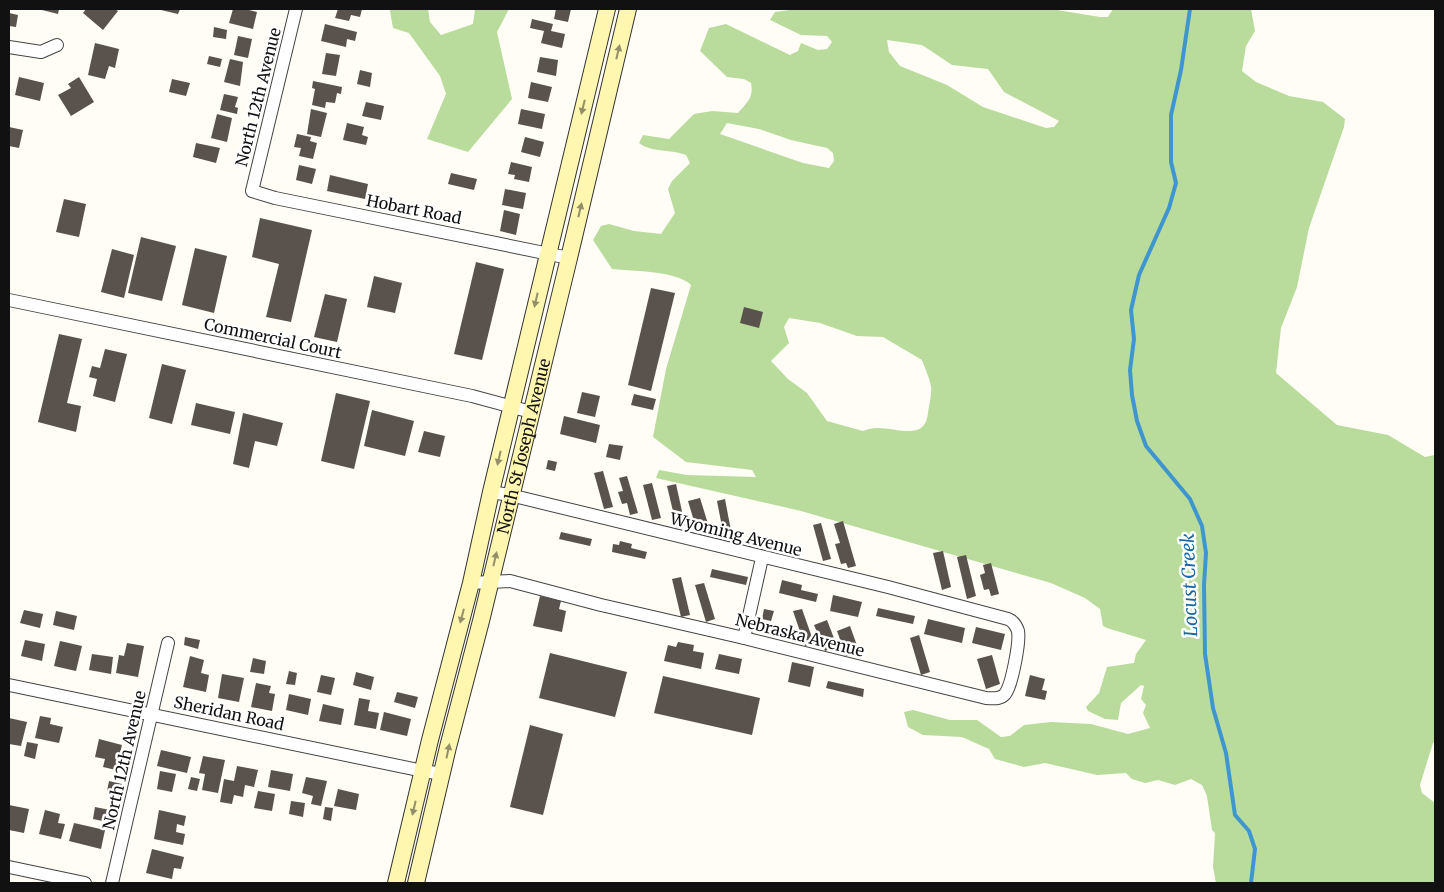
<svg xmlns="http://www.w3.org/2000/svg" width="1444" height="892" viewBox="0 0 1444 892" font-family="Merriweather,serif">
<style>
.forest{fill:#b9dc9c;fill-rule:evenodd}
.lines{fill:none;stroke-linecap:round;stroke-linejoin:round}
.stream{stroke:#3f96cf;stroke-width:4}
.building{fill:#5a524d}
.street-casing{stroke:#444;stroke-width:14}
.secondary-casing{stroke:#333;stroke-width:18}
.street{stroke:#fff;stroke-width:12}
.secondary{stroke:#fff6b0;stroke-width:16}
.oneway{fill:#948f68}
.labels{text-anchor:middle;dominant-baseline:central;stroke-width:5;stroke-linejoin:round;paint-order:stroke}
.street-label{font-size:16px;fill:#111;stroke:#fff}
.water-label{font-size:18px;font-style:italic;fill:#1768a6;stroke:#fff}
</style>
<rect width="100%" height="100%" fill="#fffdf5"/>
<!-- forest -->
<g class="forest">
<path d="M391 9H428L430 22 441 35 473 24 475 9H509L497 32 512 99 468 152 427 139 446 94 440 76 409 33 393 28 390 11Z"/>
<path d="M797 9H1051L1100 17H1108L1113 9H1251L1255 31 1246 46 1242 71 1256 82 1289 96 1323 102 1345 119 1344 127 1309 228 1297 287 1281 328 1276 373 1337 425 1388 435 1425 457 1435 455V741L1433 743 1420 785 1422 793 1435 803V883H1216L1213 867 1215 833 1212 830 1207 796 1202 785 1191 779 1175 785 1158 780 1145 783 1132 779 1126 773 1097 775 1045 763 1024 767 995 759 989 749 962 737 923 735 908 727 904 712 913 710 950 720H977L1001 737 1010 736 1024 725 1051 722 1091 724 1128 734 1150 728 1143 713 1146 705 1141 699 1144 686 1141 685 1121 703 1118 720 1105 719 1088 711 1086 707 1099 693 1107 667 1134 663 1136 654 1146 640 1107 628 1103 626 1100 609 1085 598 1051 583 801 511 656 478 659 470 687 475 756 477 752 470 686 462 653 437 666 369 691 285C678 271 632 271 612 269L593 240 601 226 609 224 634 231 661 234 675 213 668 189 672 181 690 163 686 155C671 149 652 153 639 143L643 135 669 139 694 114 712 111 738 113C747 102 754 98 751 83L744 79 727 77 700 51 709 28 726 24 790 55 798 51 801 43 818 50 827 49 832 42 827 36 801 35 770 20 775 12ZM887 40 922 45 952 65 988 69 1004 92 1059 121 1054 127 1046 128 983 107 947 85 900 66 889 52ZM727 123 759 129 791 140 827 148 833 153 834 161 829 168 803 163 720 134ZM789 318 820 323 857 336 883 337 922 360C925 368 929 377 931 386 932 394 929 405 928 413 924 448 886 419 863 431L827 421 807 393 788 379 771 361 789 343 784 327Z"/>
</g>
<g class="lines">
<!-- stream -->
<path class="stream" d="M1190 9 1181 70 1171 115V162L1176 183 1169 208 1139 275 1131 310 1134 339 1130 370 1132 395 1137 421 1146 446 1190 499 1202 526 1206 553 1204 585 1205 654 1213 708 1226 753 1235 815 1249 831 1255 849 1251 883"/>
</g>
<!-- building -->
<g class="building">
<path d="M38 9H59L58 14Z"/>
<path d="M86 9H115L118 11 103 30 83 13Z"/>
<path d="M162 9H180L178 14 161 10Z"/>
<path d="M233 9H245L257 12 253 29 229 23Z"/>
<path d="M338 9H362L360 17 351 15 349 21 335 18Z"/>
<path d="M556 9H571L568 22 554 19Z"/>
<path d="M9 13 18 15 16 27 9 26Z"/>
<path d="M532 19 553 24 551 31 565 34 562 48 541 43 544 31 530 28Z"/>
<path d="M325 24 357 32 355 41 347 39 346 47 321 41Z"/>
<path d="M214 27 227 30 226 39 213 37Z"/>
<path d="M238 36 252 39 248 58 234 55Z"/>
<path d="M95 43 119 49 115 68 109 66 105 79 88 75Z"/>
<path d="M326 53 340 55 336 76 322 74Z"/>
<path d="M209 56 222 59 220 67 207 64Z"/>
<path d="M540 57 558 60 556 76 537 72Z"/>
<path d="M230 59 243 62 240 86 224 82Z"/>
<path d="M360 70 372 73 370 87 357 84Z"/>
<path d="M19 77 44 83 40 101 15 95Z"/>
<path d="M79 77 94 102 71 116 58 95 71 88 68 84Z"/>
<path d="M172 79 190 83 186 96 169 92Z"/>
<path d="M313 81 342 87 341 94 337 93 335 103 326 102 325 108 312 105 315 89 312 88Z"/>
<path d="M531 82 552 87 548 102 528 98Z"/>
<path d="M224 94 238 97 235 107 238 108 237 114 220 110Z"/>
<path d="M366 102 384 106 381 120 362 116Z"/>
<path d="M311 109 327 113 321 137 307 134Z"/>
<path d="M521 109 545 114 542 129 518 124Z"/>
<path d="M217 114 232 118 227 142 211 138Z"/>
<path d="M347 123 364 127 362 135 368 137 366 145 343 140Z"/>
<path d="M9 127 23 130 19 148 9 146Z"/>
<path d="M297 134 311 137 310 141 317 143 313 159 299 156 301 148 294 147Z"/>
<path d="M525 137 544 142 540 157 521 152Z"/>
<path d="M196 143 220 148 216 163 193 157Z"/>
<path d="M511 162 532 167 529 182 514 179 515 175 508 174Z"/>
<path d="M299 165 316 169 312 184 296 180Z"/>
<path d="M451 173 477 179 474 190 448 184Z"/>
<path d="M330 175 368 184 365 199 327 191Z"/>
<path d="M505 189 526 193 523 209 502 205Z"/>
<path d="M64 199 86 204 79 237 56 232Z"/>
<path d="M504 210 520 214 516 235 500 231Z"/>
<path d="M260 218 312 230 291 322 266 317 279 264 252 257Z"/>
<path d="M141 237 176 246 162 301 128 293Z"/>
<path d="M195 248 227 256 214 313 182 305Z"/>
<path d="M112 249 134 255 124 298 101 292Z"/>
<path d="M476 262 504 269 482 360 454 354Z"/>
<path d="M374 276 402 283 395 313 367 307Z"/>
<path d="M651 288 675 293 651 391 628 385Z"/>
<path d="M325 294 347 299 337 342 314 337Z"/>
<path d="M744 307 763 312 759 328 740 323Z"/>
<path d="M59 334 82 339 67 403 81 406 76 432 38 422Z"/>
<path d="M105 349 127 354 115 402 93 396 97 379 89 377 92 366 100 368Z"/>
<path d="M162 364 186 370 172 424 149 418Z"/>
<path d="M582 392 600 396 595 417 577 413Z"/>
<path d="M336 393 370 401 354 469 321 461Z"/>
<path d="M634 394 656 399 653 410 631 405Z"/>
<path d="M196 403 235 412 230 434 191 425Z"/>
<path d="M372 410 414 421 405 456 364 446Z"/>
<path d="M243 413 283 423 277 446 255 441 249 468 233 464Z"/>
<path d="M564 416 600 425 596 443 560 434Z"/>
<path d="M424 431 445 436 440 457 418 452Z"/>
<path d="M609 444 623 446 620 460 606 457Z"/>
<path d="M548 460 557 462 555 471 546 469Z"/>
<path d="M603 471 613 507 604 509 594 473Z"/>
<path d="M627 476 638 513 630 515 627 503 622 504 618 492 623 491 619 478Z"/>
<path d="M652 483 661 518 652 520 643 485Z"/>
<path d="M676 484 685 525 677 528 667 486Z"/>
<path d="M700 498 709 527 697 531 688 501Z"/>
<path d="M725 499 732 536 724 537 717 501Z"/>
<path d="M843 521 856 566 848 568 846 563 841 564 835 544 840 543 834 524Z"/>
<path d="M821 523 831 559 823 561 813 525Z"/>
<path d="M561 532 592 539 590 546 559 539Z"/>
<path d="M620 541 632 544 631 548 647 552 645 559 612 552 613 544 619 545Z"/>
<path d="M943 551 951 587 942 590 933 553Z"/>
<path d="M966 555 976 596 967 599 957 557Z"/>
<path d="M991 563 999 594 991 596 989 589 984 590 980 575 985 573 983 565Z"/>
<path d="M712 569 748 577 746 585 710 577Z"/>
<path d="M681 577 690 615 681 617 672 579Z"/>
<path d="M782 580 802 585 801 590 818 594 816 602 779 593Z"/>
<path d="M704 583 715 619 706 622 695 585Z"/>
<path d="M833 595 862 602 858 617 830 611Z"/>
<path d="M540 596 561 601 559 609 566 611 562 632 533 626Z"/>
<path d="M878 608 915 616 913 624 876 616Z"/>
<path d="M764 609 774 611 771 621 762 619Z"/>
<path d="M802 609 814 643 805 646 793 611Z"/>
<path d="M24 610 43 614 40 628 20 623Z"/>
<path d="M56 611 77 616 74 630 53 625Z"/>
<path d="M928 619 965 628 962 643 924 634Z"/>
<path d="M827 620 837 646 825 651 814 625Z"/>
<path d="M850 626 859 651 846 656 837 631Z"/>
<path d="M976 627 1005 634 1001 650 972 643Z"/>
<path d="M919 635 930 672 921 675 910 638Z"/>
<path d="M185 637 200 640 198 649 184 645Z"/>
<path d="M25 640 45 644 42 661 21 656Z"/>
<path d="M60 641 82 646 76 671 54 666Z"/>
<path d="M678 642 694 645 693 651 704 653 701 669 664 661 668 645 676 647Z"/>
<path d="M127 643 144 646 138 677 116 673 119 655 124 656Z"/>
<path d="M550 653 627 672 615 717 539 698Z"/>
<path d="M92 654 113 657 111 674 89 670Z"/>
<path d="M719 654 742 659 739 674 715 669Z"/>
<path d="M992 655 1000 684 986 689 977 659Z"/>
<path d="M190 656 204 660 201 673 209 675 206 692 183 687Z"/>
<path d="M253 658 266 661 264 674 250 672Z"/>
<path d="M792 662 814 667 810 687 788 682Z"/>
<path d="M289 671 297 673 295 685 286 684Z"/>
<path d="M356 672 374 677 371 690 353 685Z"/>
<path d="M222 674 244 678 239 702 218 698Z"/>
<path d="M321 675 335 678 331 695 317 692Z"/>
<path d="M1030 675 1045 679 1042 690 1047 691 1045 700 1025 696Z"/>
<path d="M663 676 760 698 752 735 654 713Z"/>
<path d="M828 681 864 689 863 697 826 688Z"/>
<path d="M256 683 271 686 269 693 275 694 272 711 251 707Z"/>
<path d="M397 692 418 697 415 708 394 702Z"/>
<path d="M289 694 311 699 308 715 286 710Z"/>
<path d="M359 698 370 700 368 711 379 713 376 729 354 725Z"/>
<path d="M323 704 344 709 341 725 319 721Z"/>
<path d="M384 712 411 719 407 736 380 730Z"/>
<path d="M40 716 51 718 50 724 63 727 59 743 35 738Z"/>
<path d="M9 718 27 722 21 746 9 744Z"/>
<path d="M530 725 563 734 543 815 510 807Z"/>
<path d="M99 739 122 745 116 770 103 767 105 759 95 757Z"/>
<path d="M27 742 38 744 35 759 24 756Z"/>
<path d="M161 750 191 757 187 773 157 766Z"/>
<path d="M203 756 225 760 218 793 202 790 205 774 199 773Z"/>
<path d="M237 766 258 770 254 787 245 785 243 797 234 795 232 804 220 802 224 779 234 781Z"/>
<path d="M271 770 293 774 290 791 268 787Z"/>
<path d="M160 771 176 774 172 792 157 789Z"/>
<path d="M191 777 200 779 197 791 188 789Z"/>
<path d="M306 777 327 781 321 806 311 804 313 796 302 793Z"/>
<path d="M109 781 122 784 120 794 107 791Z"/>
<path d="M338 789 359 794 356 810 334 806Z"/>
<path d="M258 791 275 794 272 811 254 808Z"/>
<path d="M291 801 305 803 303 817 289 814Z"/>
<path d="M9 805 29 809 24 833 9 830Z"/>
<path d="M95 807 110 810 107 822 93 819Z"/>
<path d="M325 807 333 808 331 821 323 819Z"/>
<path d="M45 810 60 814 58 823 65 824 61 839 39 834Z"/>
<path d="M159 810 186 816 184 826 177 824 176 832 185 834 183 845 154 839Z"/>
<path d="M74 823 105 830 101 849 69 841Z"/>
<path d="M152 849 184 857 181 869 174 868 172 879 146 873Z"/>
</g>
<g class="lines">
<defs>
<g id="street">
<path d="M296 9 252 191 275 198 569 258"/>
<path d="M9 47 41 52 57 45"/>
<path d="M9 300 472 396 531 412"/>
<path d="M471 583 510 581 601 605 744 638 986 698C992 698 1000 700 1005 694 1012 685 1020 642 1018 631 1016 625 1013 621 1008 619L888 587 510 495 491 492"/>
<path d="M744 638 762 558"/>
<path d="M9 685 423 771 443 774"/>
<path d="M9 867 85 883"/>
<path d="M112 883 168 643"/>
</g>
<g id="secondary">
<path d="M396 883 430 740 471 583 491 492 607 9"/>
<path id="s1" d="M416 883 448 747 481 621 569 258 628 9"/>
</g>
</defs>
<!-- street casing -->
<use href="#street" class="street-casing"/>
<!-- secondary casing -->
<use href="#secondary" class="secondary-casing"/>
<!-- street -->
<use href="#street" class="street"/>
<!-- secondary -->
<use href="#secondary" class="secondary"/>
</g>
<!-- one-way arrows -->
<defs><path id="oneway-solid" d="M-6-.8H1V-3.2L6.5 0L1 3.2V.8H-6Z" transform="scale(1.25)"/></defs>
<g class="oneway">
<use href="#oneway-solid" transform="translate(618 52) rotate(-77)"/>
<use href="#oneway-solid" transform="translate(583 107) rotate(104)"/>
<use href="#oneway-solid" transform="translate(580 210) rotate(-77)"/>
<use href="#oneway-solid" transform="translate(536 300) rotate(103)"/>
<use href="#oneway-solid" transform="translate(499 458) rotate(103)"/>
<use href="#oneway-solid" transform="translate(495 559) rotate(-77)"/>
<use href="#oneway-solid" transform="translate(462 616) rotate(105)"/>
<use href="#oneway-solid" transform="translate(448 751) rotate(-78)"/>
<use href="#oneway-solid" transform="translate(414 808) rotate(103)"/>
</g>
<g class="labels">
<!-- street labels -->
<g class="street-label">
<text transform="translate(258 97) rotate(-76)">North 12th Avenue</text>
<text transform="translate(414 209) rotate(11)">Hobart Road</text>
<text transform="translate(273 338) rotate(12)">Commercial Court</text>
<text stroke="none"><textPath href="#s1" startOffset="450">North St Joseph Avenue</textPath></text>
<text transform="translate(736 534) rotate(14)">Wyoming Avenue</text>
<text transform="translate(800 635) rotate(14)">Nebraska Avenue</text>
<text transform="translate(229 713) rotate(12)">Sheridan Road</text>
<text transform="translate(124 760) rotate(-77)">North 12th Avenue</text>
</g>
<!-- water labels -->
<g class="water-label">
<text transform="translate(1189 585) rotate(-92)">Locust Creek</text>
</g>
</g>
<!-- border -->
<rect width="1444" height="892" fill="none" stroke="#111111" stroke-width="20"/>
</svg>
